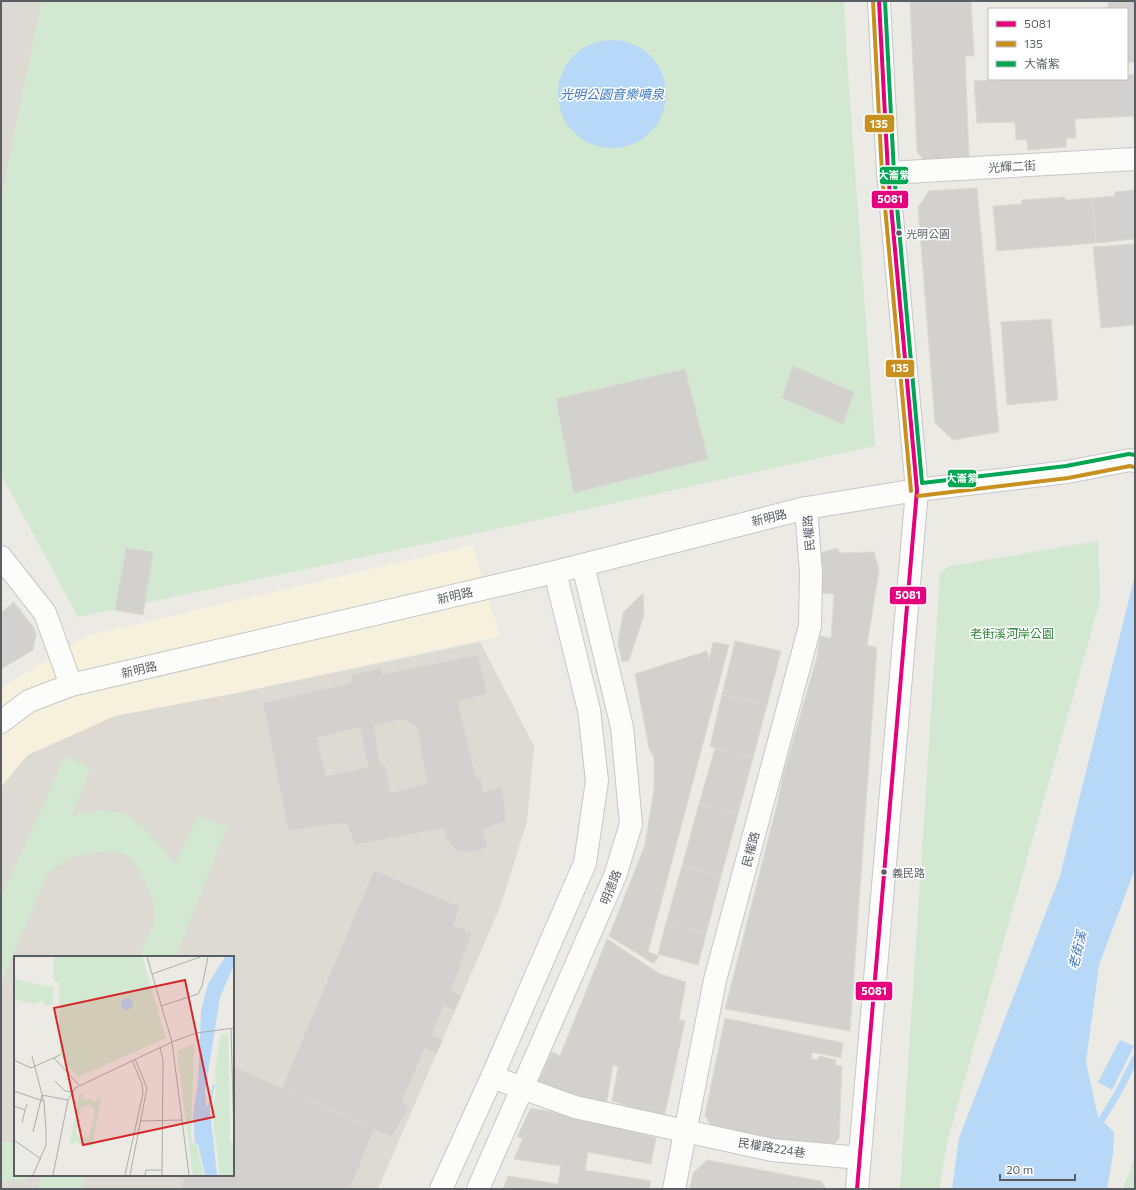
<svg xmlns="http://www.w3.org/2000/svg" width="1136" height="1190" viewBox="0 0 1136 1190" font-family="Commissioner,'Noto Sans TC',sans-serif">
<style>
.commercial{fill:#f6f1dd}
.education{fill:#dcdad3;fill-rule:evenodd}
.green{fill:#d2e8d0}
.water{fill:#b7d9f7}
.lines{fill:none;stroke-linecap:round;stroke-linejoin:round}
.stream{stroke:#b7d9f7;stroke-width:7}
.building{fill:#d2d1ce;stroke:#dad9d4;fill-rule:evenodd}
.minor-casing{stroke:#c7c7c6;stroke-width:24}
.minor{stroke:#fcfcfb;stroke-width:22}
.bus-1-casing{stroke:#fff;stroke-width:7}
.bus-2-casing{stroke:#fff;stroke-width:7}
.bus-3-casing{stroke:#fff;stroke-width:7}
.bus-1{stroke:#e5007d;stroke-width:4}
.bus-2{stroke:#c8901e;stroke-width:4}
.bus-3{stroke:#00a651;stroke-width:4}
.bus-dot{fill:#5a5e64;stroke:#fff;stroke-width:1.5}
.labels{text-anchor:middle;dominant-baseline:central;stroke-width:3;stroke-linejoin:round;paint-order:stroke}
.bus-label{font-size:11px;fill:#5a5e64;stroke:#fff;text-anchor:start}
.street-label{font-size:12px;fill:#5a5e64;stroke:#fff}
.park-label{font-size:12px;fill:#308538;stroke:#fff}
.water-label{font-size:13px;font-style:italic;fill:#3c77bf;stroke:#fff}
.inset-river{fill:none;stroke:#b7d9f7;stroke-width:2}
.inset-road{fill:none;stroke:#adaead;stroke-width:1}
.view{fill:#d62828;fill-opacity:0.15;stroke:#d62828;stroke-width:2}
.inset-edge{fill:none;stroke:#5a5e64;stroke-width:2}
.line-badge{stroke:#fff;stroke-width:1.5}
.badge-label{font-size:11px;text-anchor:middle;font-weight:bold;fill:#fff}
</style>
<rect width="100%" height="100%" fill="#ebeae5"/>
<!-- commercial -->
<path class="commercial" d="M473 545 500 636 237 693 115 716 28 755 1 787V688L86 636Z"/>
<!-- education -->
<g class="education">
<path d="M1 1H42L7 170 1 204Z"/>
<path d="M480 642 534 746 527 822 500 907 378 1189H1V787L28 755 115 716 237 693ZM15 957H233V1175H15Z"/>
</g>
<!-- green -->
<g class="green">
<path d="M42 1H844L847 61 875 446 487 531 78 617 1 474V204L7 170Z"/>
<path d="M1098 541 1100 601 948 1138 939 1189H900L940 574 949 566Z"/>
<path d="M65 757 91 767 72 816 99 810 125 813 144 828 176 863 197 816 227 827 176 957H139L155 921 154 904 148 888 140 871 128 856 112 851 90 853 67 859 47 874 1 984V898Z"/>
<path d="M1 1142H15V1175H36L23 1180 1 1181Z"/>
<path d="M1135 1157V1189H1123Z"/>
<path d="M43 1175H86L80 1189H36Z"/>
</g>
<!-- water -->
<g class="water">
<circle cx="612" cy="94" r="54"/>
<path d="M1135 575V869L1099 965 1086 1062 1098 1117 1114 1132 1113 1154 1107 1189H952L959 1138 1060 876Z"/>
<path d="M1120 1040 1134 1046 1112 1090 1098 1082Z"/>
</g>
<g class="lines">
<!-- stream -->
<path class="stream" d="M1097 1127 1118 1093 1135 1059"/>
</g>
<!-- building -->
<g class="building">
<path d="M910 1H971L974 56H965L969 157 924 160 917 152Z"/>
<path d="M1108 1H1135V62L1127 63V9H1108Z"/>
<path d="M1135 74V116L1075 119 1076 138H1066V147L1028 150 1027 139 1016 140 1015 122 977 123 974 81 1021 79H1127V75Z"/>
<path d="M977 188 999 432 953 440 935 423 918 207 929 191Z"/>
<path d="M1135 190V239L1096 243 1092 198 1115 196V192Z"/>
<path d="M1065 197V200L1092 198 1096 243 997 251 993 206 1022 204 1021 200Z"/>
<path d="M1135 244V325L1101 328 1093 247Z"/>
<path d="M1051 319 1058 400 1007 405 1001 322Z"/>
<path d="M793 366 854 392 843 424 782 398Z"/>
<path d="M685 369 708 459 574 493 556 399Z"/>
<path d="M126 548 153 552 143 615 115 610Z"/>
<path d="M837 548 840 553 874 552 879 570 867 645 877 648 850 1031 725 1009 777 805 784 772 817 657 820 636 831 638 834 594 822 593 823 568 820 553Z"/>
<path d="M643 593 644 615 629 660 622 662 618 643 623 613Z"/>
<path d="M14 602 34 628 36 635 33 650 1 669V611L2 612Z"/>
<path d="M735 641 781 651 767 705 722 695Z"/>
<path d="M713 642 729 645 648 952 659 956 654 964 609 936 645 845 654 789V758L649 748 635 674 707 651 709 661Z"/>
<path d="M478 655 487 693 458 702 476 778 481 779 483 792 502 787 506 821 482 829 488 847 470 853 456 850 446 838 444 828 355 845 347 823 288 830 263 703 351 683V675L381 668 382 674ZM402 719 417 727 427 783 391 793 385 766 380 765 374 726ZM360 727 368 767 326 776 317 738Z"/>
<path d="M722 695 767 705 753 758 715 748 710 746Z"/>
<path d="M715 748 753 758 738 814 699 804Z"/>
<path d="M699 804 738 814 721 876 682 866Z"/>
<path d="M682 866 721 876 706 934 666 923Z"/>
<path d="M374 870 460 907 453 925 472 933 451 991 461 995 454 1011 444 1005 432 1035 442 1040 437 1053 425 1048 402 1101 409 1106 392 1137 282 1088Z"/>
<path d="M666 923 706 934 698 965 658 954Z"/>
<path d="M607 939 660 974 686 982 679 1020 685 1021 664 1118 612 1101 618 1067 613 1065 606 1106 536 1086 552 1052 560 1056Z"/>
<path d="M725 1018 843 1043 841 1058 812 1052 811 1059 817 1060 819 1056 836 1060 835 1065 842 1066 839 1139 827 1151 712 1127 705 1115Z"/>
<path d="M233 1066 374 1129 350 1189H180L184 1180 173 1175H233Z"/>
<path d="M531 1108 598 1121 656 1138 651 1164 588 1152 585 1170 651 1181 649 1189H503L508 1176 558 1184 561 1166 514 1159 523 1138 517 1137Z"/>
<path d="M707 1160 821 1181 826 1189H690L693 1173Z"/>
</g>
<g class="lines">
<defs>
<g id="minor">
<path d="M888 173 1135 159"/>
<path d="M1 557 45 613 71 685"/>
<path d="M1 722 29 701 71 685 555 572 806 508 917 490 1067 472 1130 460 1135 461"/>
<path d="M492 1077 575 1107 772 1150 860 1158"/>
<path d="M441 1189 492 1077 585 863 597 781 589 710 555 572"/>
<path d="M478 1189 615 876 631 824 622 727 583 565"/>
<path d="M674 1189 715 980 810 626 811 573 806 508"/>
<path d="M857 1189 917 490 888 173 879 1"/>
</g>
</defs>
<!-- minor casing -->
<use href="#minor" class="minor-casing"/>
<!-- minor -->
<use href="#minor" class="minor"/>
<defs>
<path id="bus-1" d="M857 1189 917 490 888 173 879 1"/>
<g id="bus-2">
<path d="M873 1 882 174 911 491"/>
<path d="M918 496 1068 478 1130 466 1134 467"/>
</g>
<path id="bus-3" d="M885 1 894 173 922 483 1066 466 1129 454 1135 455"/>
</defs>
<!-- bus-1 casing -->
<use href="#bus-1" class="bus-1-casing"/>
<!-- bus-2 casing -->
<use href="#bus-2" class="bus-2-casing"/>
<!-- bus-3 casing -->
<use href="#bus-3" class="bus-3-casing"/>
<!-- bus-1 -->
<use href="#bus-1" class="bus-1"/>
<!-- bus-2 -->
<use href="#bus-2" class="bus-2"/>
<!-- bus-3 -->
<use href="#bus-3" class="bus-3"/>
</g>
<!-- markers -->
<g class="bus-dot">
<circle cx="899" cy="233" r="3.5"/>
<circle cx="884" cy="872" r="3.5"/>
</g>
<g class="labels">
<!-- bus labels -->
<g class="bus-label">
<text x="906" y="233">光明公園</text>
<text x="892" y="872">義民路</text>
</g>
<!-- street labels -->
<g class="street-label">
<text transform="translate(1012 166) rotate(-3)">光輝二街</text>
<text transform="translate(769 517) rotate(-14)">新明路</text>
<text transform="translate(808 533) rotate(-95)">民權路</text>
<text transform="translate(455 595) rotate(-13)">新明路</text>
<text transform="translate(139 669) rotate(-13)">新明路</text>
<text transform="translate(750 849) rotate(-75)">民權路</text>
<text transform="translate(610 887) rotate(-68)">明德路</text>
<text transform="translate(772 1147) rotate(9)">民權路224巷</text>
</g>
<!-- park labels -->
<g class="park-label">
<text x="1012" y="633">老街溪河岸公園</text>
</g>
<!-- water labels -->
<g class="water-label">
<text x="612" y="94">光明公園音樂噴泉</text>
<text transform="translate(1077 950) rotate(-76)">老街溪</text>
</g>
</g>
<!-- overview -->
<g transform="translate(14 956)">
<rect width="220" height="220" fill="#ebeae5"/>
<path d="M40 1H128L152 82 64 121 46 99 45 27 40 25ZM0 23 40 32 39 36 30 35 31 38 32 35 40 37 37 50 29 48 30 44 20 48 0 43ZM214 77 216 184 220 190V219H206L199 162 202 131 201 114 207 78ZM180 88 177 176 178 187 183 188 189 219H179L163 95ZM66 138H70L69 144 75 143 82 147 83 141 87 142 78 191 73 190 74 186 67 188 61 185 60 188 56 187ZM76 148 81 154 76 180 68 184 62 177 67 152Z" fill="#d2e8d0" fill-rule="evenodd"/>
<path d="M211 1H220V9L206 41 191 136 192 148 196 155 203 219H191L184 188 181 187 179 160 184 127 187 55 194 28ZM107 48a6 6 0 1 1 12 0a6 6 0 1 1-12 0Z" fill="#b7d9f7"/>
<path class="inset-river" d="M194 155 200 128"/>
<path class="inset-road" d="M133 1 158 86 175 219M138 18 186 1M147 50 184 38 188 30 194 1M217 72 220 182M146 91 149 104 148 219M18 100 30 146 32 175V189L19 219M40 102 65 129M0 104 17 112 46 99M41 125 51 135 58 136M0 135 29 145M0 150 11 154 13 148M127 165 168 164M8 167 11 154M19 176 28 139 54 144M0 184 27 203M39 219 54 144 61 132 158 86 182 77 220 72M111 219 129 137 128 128 118 104M116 219 133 132 121 103M131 219 132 214H148"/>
<path class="view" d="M171 24 200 161 69 189 40 52Z"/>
<rect width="220" height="220" class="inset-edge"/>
</g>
<g class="line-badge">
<rect x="864" y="114" width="31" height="19" rx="4" fill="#c8901e"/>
<rect x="879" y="166" width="30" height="19" rx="4" fill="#00a651"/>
<rect x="871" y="190" width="38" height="19" rx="4" fill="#e5007d"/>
<rect x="885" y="359" width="30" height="19" rx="4" fill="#c8901e"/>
<rect x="947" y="469" width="30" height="19" rx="4" fill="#00a651"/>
<rect x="889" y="586" width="38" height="19" rx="4" fill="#e5007d"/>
<rect x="855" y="981" width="38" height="20" rx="4" fill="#e5007d"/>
</g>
<g class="badge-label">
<text x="879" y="128">135</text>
<text x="894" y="179">大崙紫</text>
<text x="890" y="203">5081</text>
<text x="900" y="372">135</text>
<text x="962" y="482">大崙紫</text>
<text x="908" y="599">5081</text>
<text x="874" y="995">5081</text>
</g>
<!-- border -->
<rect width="1136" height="1190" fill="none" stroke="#5a5e64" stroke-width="4"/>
<!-- legend -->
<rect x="988" y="8" width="140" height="72" fill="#ffffff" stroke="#bdbfc1"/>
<rect x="996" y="21" width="20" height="6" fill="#e5007d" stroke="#bdbfc1"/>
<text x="1024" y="28" font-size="12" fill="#5a5e64">5081</text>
<rect x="996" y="41" width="20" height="6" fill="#c8901e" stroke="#bdbfc1"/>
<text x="1024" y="48" font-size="12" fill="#5a5e64">135</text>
<rect x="996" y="61" width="20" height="6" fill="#00a651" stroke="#bdbfc1"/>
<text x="1024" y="68" font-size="12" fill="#5a5e64">大崙紫</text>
<!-- scale -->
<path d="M1000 1174v6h75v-6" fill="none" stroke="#5a5e64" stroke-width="2"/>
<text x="1006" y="1174" font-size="12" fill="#5a5e64" stroke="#ffffff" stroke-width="3" paint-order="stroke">20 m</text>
</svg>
